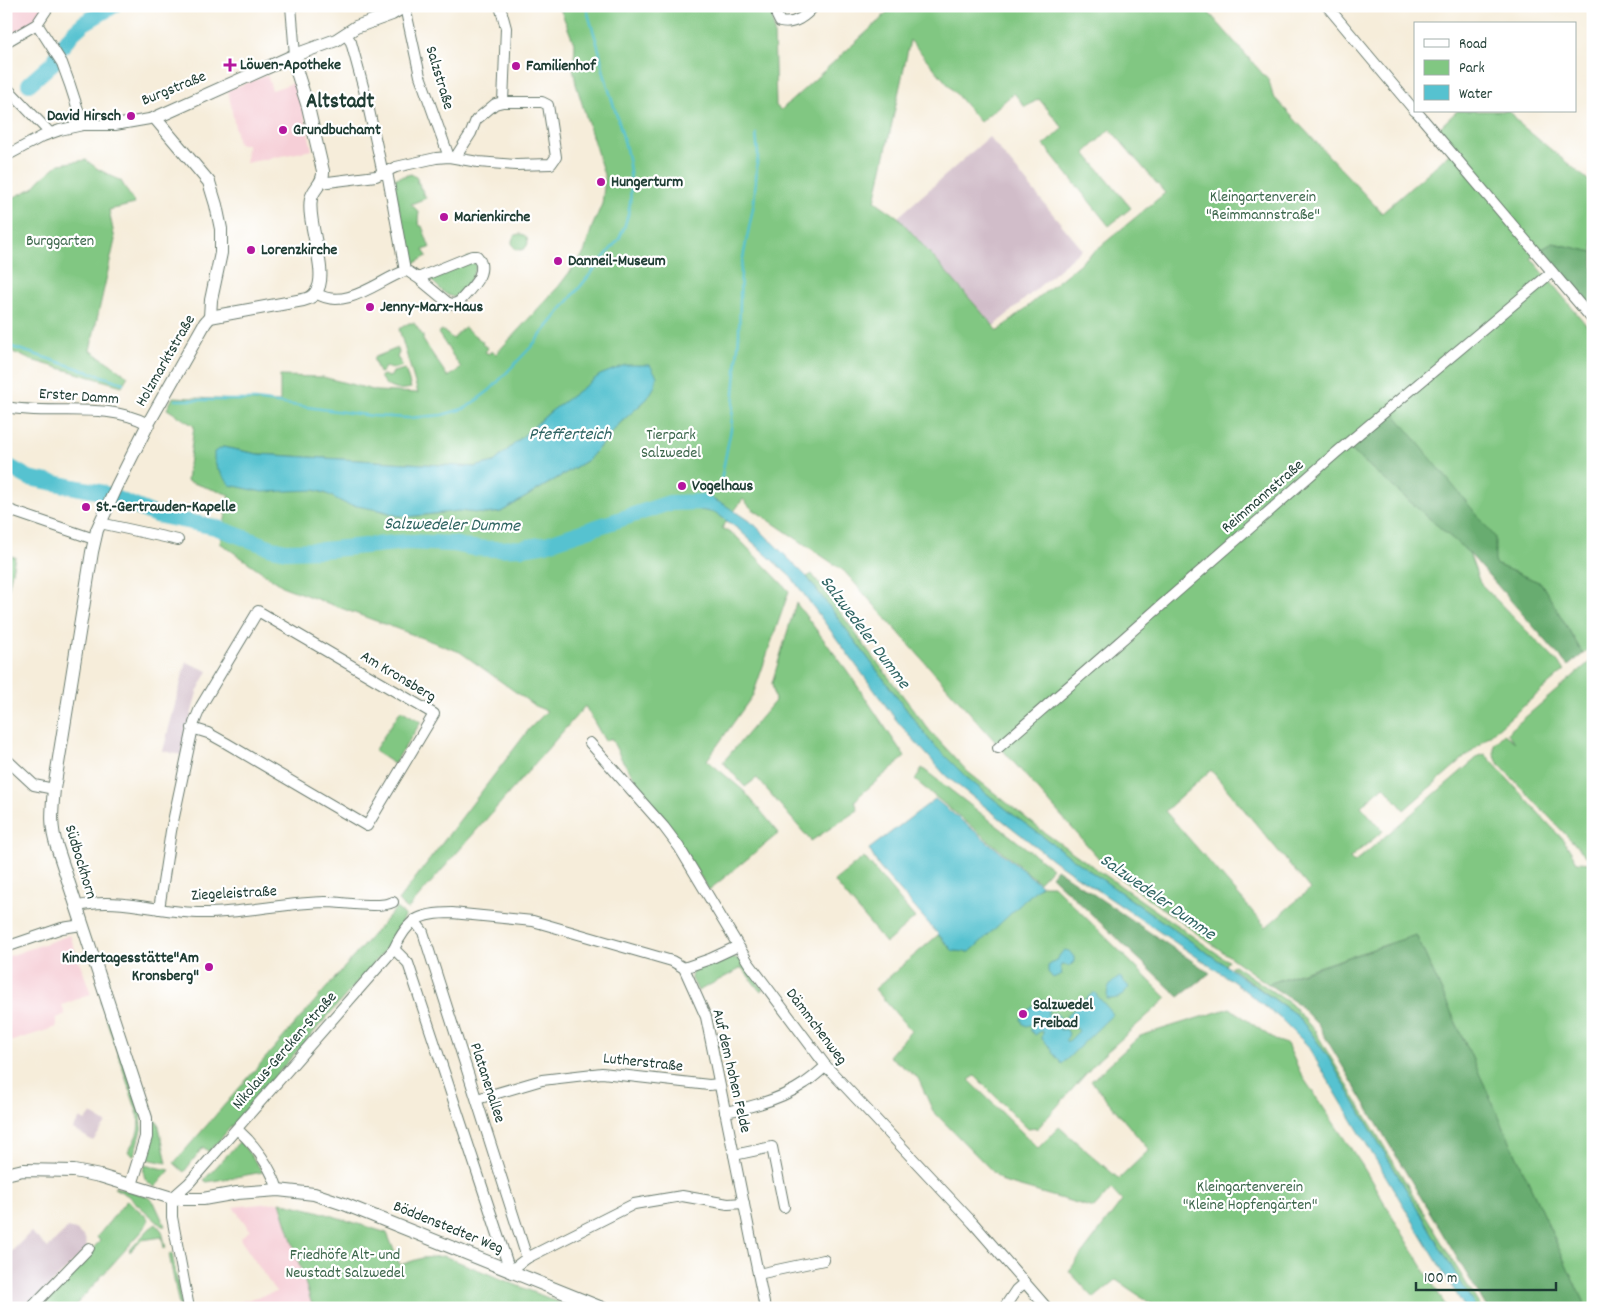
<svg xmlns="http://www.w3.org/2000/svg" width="1599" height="1314" viewBox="0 0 1599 1314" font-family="Dekko,sans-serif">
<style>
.built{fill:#f6cfd7}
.industrial{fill:#d1bdc9}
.green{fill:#81c782;stroke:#50825b;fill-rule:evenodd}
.forest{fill:#68ac70;stroke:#447452}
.water{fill:#56c2d0;stroke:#3a8082}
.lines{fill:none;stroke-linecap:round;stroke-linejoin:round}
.stream{stroke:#56c2d0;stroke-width:2.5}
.river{stroke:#56c2d0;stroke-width:16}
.minor-casing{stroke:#6a7b6e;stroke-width:12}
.tertiary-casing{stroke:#6a7b6e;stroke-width:14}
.minor{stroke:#fff;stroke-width:10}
.tertiary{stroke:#fff;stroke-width:12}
.poi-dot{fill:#b5179e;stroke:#fff;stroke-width:2}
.labels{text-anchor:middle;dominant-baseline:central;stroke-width:4.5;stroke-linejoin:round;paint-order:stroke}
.poi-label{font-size:16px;font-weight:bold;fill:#1f3d34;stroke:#fff;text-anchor:start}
.street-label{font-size:16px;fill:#1f3d34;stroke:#fff}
.park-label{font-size:16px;fill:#3c664b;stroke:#fff}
.water-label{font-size:18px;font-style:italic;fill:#306563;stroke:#fff}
.district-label{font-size:21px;font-weight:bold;fill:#1f3d34;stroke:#fff}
</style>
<rect width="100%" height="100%" fill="#fff"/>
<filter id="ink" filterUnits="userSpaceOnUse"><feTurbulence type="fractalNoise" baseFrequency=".02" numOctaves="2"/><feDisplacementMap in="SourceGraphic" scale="10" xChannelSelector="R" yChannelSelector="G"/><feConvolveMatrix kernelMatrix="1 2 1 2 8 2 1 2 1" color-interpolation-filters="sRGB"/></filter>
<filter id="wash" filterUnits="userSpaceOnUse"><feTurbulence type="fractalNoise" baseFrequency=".0096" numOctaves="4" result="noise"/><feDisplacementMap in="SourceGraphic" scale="20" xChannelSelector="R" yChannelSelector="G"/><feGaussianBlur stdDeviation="1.12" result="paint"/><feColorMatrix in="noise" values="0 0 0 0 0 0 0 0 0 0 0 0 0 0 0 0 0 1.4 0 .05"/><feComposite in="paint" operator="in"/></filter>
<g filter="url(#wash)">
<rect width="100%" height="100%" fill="#f6edda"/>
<!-- built -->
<g class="built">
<path d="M6 6H44L33 21 6 39Z"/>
<path d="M267 75 272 90 297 82 312 150 246 163 247 144H238L228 90Z"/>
<path d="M70 935 91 994 62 1005 65 1015 56 1018 57 1027 6 1043V957Z"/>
<path d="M280 1202 313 1308H217L276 1292 240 1239 250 1230 233 1207Z"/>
</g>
<!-- industrial -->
<g class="industrial">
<path d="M989 137 1082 249 994 326 898 217Z"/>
<path d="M186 662 208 671 197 692 181 755 163 751Z"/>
<path d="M91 1114 106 1123 93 1141 73 1129 80 1118 85 1121Z"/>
<path d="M68 1228 76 1230 85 1238 87 1248 27 1308H6V1257L31 1232 48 1248Z"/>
</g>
<!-- green -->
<g class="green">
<path d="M559 6H771L774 29 776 106 781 110 880 20 892 6H1203L1269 81 1273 96 1382 213 1455 149 1439 128 1457 111H1510L1521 125 1593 184V252L1553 243 1540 250 1531 258 1593 333V437L1591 438 1593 439V646L1583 654 1541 583 1495 564 1344 444 1469 553 1480 583 1565 670 1404 810 1384 786 1361 806 1383 831 1350 858 1354 863 1479 756 1485 754 1565 842 1577 862 1593 863V1308H1586L1416 935 1302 972 1268 984 1111 872 844 571 751 508 743 499 722 528 738 538 789 591 753 695 707 760 744 791 779 833 709 890 663 818 622 760 611 738 605 741 585 706 407 910 398 901 530 728 547 711 535 706 460 652 284 587 220 543 230 495 187 481 194 426 167 409 173 397 280 402V376L323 377 377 391 418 393 399 329 409 323H414L423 336V340L448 377 461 368 438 333 442 330 453 339 464 327 483 342 482 344 488 348 485 352 489 354 491 351 496 354 559 286 584 253 592 227 602 204 605 178 576 84 573 68 576 65V61L574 58 575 46ZM910 40 980 122 1014 93 1025 107 1039 99 1063 128 1044 145 1109 226 1131 208 1085 153 1110 129 1165 193 998 331 898 217 875 201ZM647 399 620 423 589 459 501 512 486 514 459 511 407 517 395 515 314 490 223 447 258 454 474 467 494 462 550 412ZM1211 770 1310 889 1266 927 1165 811Z"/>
<path d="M86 160 98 169 121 181 135 204 109 210 115 240 90 350 128 376 122 386 31 360 6 349V201L33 188 41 179 59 164Z"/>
<path d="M411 174 416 177 418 181 416 182 419 183 420 187 419 188H421L423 192 422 194H424L426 198 411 204 419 212 418 220 420 226H422L430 248 423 250 427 256 413 264 409 260 393 179Z"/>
<circle cx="520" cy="242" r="8"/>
<path d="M469 257 476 261C478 273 464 288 455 297 445 297 438 286 431 280L432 277Z"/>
<path d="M398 348 399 353 397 357 403 366 392 369 385 367 382 372 379 373 373 358Z"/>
<path d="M405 369 411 388C398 391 386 390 380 376L384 375 388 377 391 376 393 372Z"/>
<path d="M6 555 15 557 6 600Z"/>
<path d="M812 574 870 653 930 731 968 772 1045 833 1228 961 1225 965 1087 869 1016 817 967 778 930 741 807 577Z"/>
<path d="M796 603 846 669 905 757 860 795 855 801 858 810 811 841 757 778 745 787 723 762 775 701 772 683Z"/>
<path d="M1593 659V856H1586L1498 763 1494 754V744L1504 734 1515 742 1507 733Z"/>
<path d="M401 710 421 722 394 764 374 751Z"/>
<path d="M922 768 1052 868 1039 882 915 780Z"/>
<path d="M864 857 915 918 886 943 834 881Z"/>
<path d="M1041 885H1053L1167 998 1099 1059 1038 1128 1028 1129 975 1076 969 1080 1038 1148 1059 1127 1119 1179 1149 1150 1091 1081 1140 1036 1230 1008 1275 1040 1287 1044 1302 1076 1362 1165 1447 1308H1158L1116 1280 1094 1298 1069 1271 1122 1201 1111 1189 1094 1208 1003 1182 933 1111 918 1078 889 1056 911 1031 875 989 938 935 953 951 969 952Z"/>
<path d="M396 908 405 915 388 947 209 1152 203 1147 184 1172 174 1163Z"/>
<path d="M726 956 740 959 763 989 760 991 742 968 698 991 691 977 693 969Z"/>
<path d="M1234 965 1291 1004 1315 1031 1481 1308H1476L1328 1057 1309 1030 1295 1014 1230 967Z"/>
<path d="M103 999 141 1114 142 1127 134 1155 130 1154 128 1151C136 1138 141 1130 138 1115L100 1000Z"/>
<path d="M151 1119 158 1122 167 1163 146 1159 151 1146Z"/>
<path d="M240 1141 263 1172 207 1182 204 1180Z"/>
<path d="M144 1165 170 1170 155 1187C144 1181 143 1177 144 1165Z"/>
<path d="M115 1187 146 1196 154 1202 165 1226H162L127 1195 114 1188Z"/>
<path d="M127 1200 149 1219 144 1229 73 1308H37L100 1241 97 1237Z"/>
<path d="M280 1202 317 1211 387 1233 400 1265 422 1258 444 1256 573 1308H313Z"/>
<path d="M156 1224 162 1231 166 1248H164L162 1237 142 1240 130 1252 129 1251 149 1229Z"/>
<path d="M172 1253 182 1306H179L169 1254Z"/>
</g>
<!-- forest -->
<g class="forest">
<path d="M1553 243 1593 252V313L1540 250Z"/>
<path d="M1389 407 1495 537V564L1541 583 1583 654 1568 666 1469 553 1344 444Z"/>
<path d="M1056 869 1210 973 1179 997 1051 876Z"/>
<path d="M1416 935 1586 1308H1487L1318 1025 1298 1004 1268 984Z"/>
</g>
<!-- water -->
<g class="water">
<path d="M625 365H650L657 376 655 386 647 399 620 423 589 459 501 512 486 514 459 511 407 517 395 515 384 511 346 504 325 493 314 490 262 492 230 485 217 468 214 459V452L223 447 258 454 474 467 494 462 550 412 600 375Z"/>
<path d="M682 499H712L725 505 755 525 807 577 930 741 967 778 1016 817 1087 869 1295 1014 1309 1030 1328 1057 1476 1308H1465L1307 1045 1281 1019 1234 982 1053 860 946 776 897 721 792 578 738 529 716 513 689 508Z"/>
<path d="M935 799 1041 885 970 952 953 951 879 867 869 849Z"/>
<path d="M1064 950 1069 951 1074 957V962L1070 966 1062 964 1060 967 1062 974 1053 978 1048 972V966L1058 959 1059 956Z"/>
<path d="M1120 977 1129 987C1123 997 1118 999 1107 999 1107 987 1110 983 1120 977Z"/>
<path d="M1094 992 1113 1014 1062 1064 1052 1052V1049L1042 1039 1043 1031H1041L1035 1035 1030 1030 1035 1026 1033 1024 1027 1026 1023 1024 1021 1019 1024 1014 1041 1000 1045 1001 1050 1007 1047 1015 1049 1016 1053 1013C1060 1015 1061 1018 1062 1025L1060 1027V1030L1065 1029 1069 1033 1068 1037 1065 1040 1067 1043 1079 1031 1066 1016Z"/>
</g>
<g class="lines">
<!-- stream -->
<g class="stream">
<path d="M6 345 123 383"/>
<path d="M176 400H255L373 416 409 418 442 415 466 408 490 390 531 347 619 239C646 187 621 133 606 80 603 72 602 63 600 54 596 38 590 22 586 6"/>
<path d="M720 485 731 429 739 335 741 268 754 203 758 154 756 134"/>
</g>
<!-- river -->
<g class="river">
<path d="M29 84 55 61 59 50 74 32 84 23 113 6"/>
<path d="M6 465 29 478 100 492 156 515 215 527 272 548 286 551 322 550 407 542 453 544 473 548 494 549 523 548 546 544 669 503 705 502"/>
</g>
</g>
</g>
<g filter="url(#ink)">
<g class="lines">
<defs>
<g id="minor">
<path d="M291 6 295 55"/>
<path d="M500 6 506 28 503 102"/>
<path d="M776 6 777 16 780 22C794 25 806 16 814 6"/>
<path d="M1327 6 1415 111"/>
<path d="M405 7 420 76 449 157"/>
<path d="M37 24 62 63 70 85 83 125"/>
<path d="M346 35 351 42 367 101 383 174"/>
<path d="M6 42 37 24 49 6"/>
<path d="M6 87 50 133"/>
<path d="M1416 111 1593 320"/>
<path d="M6 156 43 136 60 130 83 125H115L155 118"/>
<path d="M387 172 405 271"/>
<path d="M320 183 376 176 396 167 436 158 449 157 478 162 516 165 551 164 556 157 548 105 542 102H503L495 104 476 120 471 133 455 158"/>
<path d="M405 271 409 272 418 278 472 256H477C490 272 471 288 460 301 455 304 452 305 447 302L418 278"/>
<path d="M316 293C345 312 379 280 405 271"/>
<path d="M6 407C52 416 106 401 148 424"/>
<path d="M6 509 94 539"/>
<path d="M100 523 178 540"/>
<path d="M590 743 664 827 679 847 748 962 826 1066 973 1223 1047 1308"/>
<path d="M998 748 1337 452 1552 272"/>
<path d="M6 759 34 785 54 789"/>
<path d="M76 907C116 895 163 914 204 913 245 913 285 903 325 902 343 902 379 909 393 902"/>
<path d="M159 909 171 831 194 723 201 706 258 611 434 714 367 826 226 743 208 733 192 728"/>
<path d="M414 920 423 932 527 1258"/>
<path d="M6 947 62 928 82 925"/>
<path d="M394 949 408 963 510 1271 527 1258 634 1204 682 1196 728 1204 744 1203"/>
<path d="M684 968 710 959 738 946"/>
<path d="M477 1099 542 1080 602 1073 709 1085 719 1084"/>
<path d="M725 1112C753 1107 782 1099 805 1083 813 1078 819 1072 826 1066"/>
<path d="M237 1129C255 1145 271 1167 278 1190"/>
<path d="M734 1155 772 1147 784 1207"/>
<path d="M758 1274 824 1260"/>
<path d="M31 1308 89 1248"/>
<path d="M189 1308 172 1217V1198L189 1183 394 949C408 919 419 913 452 913L533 921 672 961 684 968 706 1017 765 1308"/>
<path d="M1004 1308 1016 1290 1024 1283"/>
</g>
<g id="tertiary">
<path d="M210 317 303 300C308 299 313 297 316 292 330 274 306 223 311 199 313 188 324 184 323 171L308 107 296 69 295 55"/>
<path d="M6 1174 23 1170 74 1171 100 1176 172 1198 181 1199H203L237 1193 278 1190 314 1194 344 1204 602 1308"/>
<path d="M131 1185 146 1137V1118L57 847C50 827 52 810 54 789L92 552 97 530 117 486 148 424 205 323 210 317 211 300 221 253V229L216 205 209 182 155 118 295 55 336 40 356 27 392 14 405 6"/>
</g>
</defs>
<!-- minor casing -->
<use href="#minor" class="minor-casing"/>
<!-- tertiary casing -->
<use href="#tertiary" class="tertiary-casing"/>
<!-- minor -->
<use href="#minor" class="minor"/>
<!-- tertiary -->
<use href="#tertiary" class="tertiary"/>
</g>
</g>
<!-- markers -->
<g class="poi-dot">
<path d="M227.5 57.5h5v5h5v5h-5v5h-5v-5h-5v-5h5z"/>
<circle cx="516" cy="66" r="5"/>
<circle cx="131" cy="116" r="5"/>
<circle cx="283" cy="130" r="5"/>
<circle cx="601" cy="182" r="5"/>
<circle cx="444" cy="217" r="5"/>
<circle cx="251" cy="250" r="5"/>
<circle cx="558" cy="261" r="5"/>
<circle cx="370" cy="307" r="5"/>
<circle cx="682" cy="486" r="5"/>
<circle cx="86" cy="507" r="5"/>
<circle cx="209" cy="967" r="5"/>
<circle cx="1023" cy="1014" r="5"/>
</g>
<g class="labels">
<!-- poi labels -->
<g class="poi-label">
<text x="240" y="65">Löwen-Apotheke</text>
<text x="526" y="66">Familienhof</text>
<text x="121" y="116" text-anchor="end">David Hirsch</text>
<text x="293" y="130">Grundbuchamt</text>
<text x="611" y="182">Hungerturm</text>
<text x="454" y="217">Marienkirche</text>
<text x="261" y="250">Lorenzkirche</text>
<text x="568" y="261">Danneil-Museum</text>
<text x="380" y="307">Jenny-Marx-Haus</text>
<text x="692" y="486">Vogelhaus</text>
<text x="96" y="507">St.-Gertrauden-Kapelle</text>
<text x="199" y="958" text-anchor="end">Kindertagesstätte"Am<tspan x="199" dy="18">Kronsberg"</tspan></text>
<text x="1033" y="1005">Salzwedel<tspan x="1033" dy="18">Freibad</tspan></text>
</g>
<!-- street labels -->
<g class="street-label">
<text transform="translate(439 78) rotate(73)">Salzstraße</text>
<text transform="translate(174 89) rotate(-22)">Burgstraße</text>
<text transform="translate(166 361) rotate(-60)">Holzmarktstraße</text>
<text transform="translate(79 397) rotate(4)">Erster Damm</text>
<text transform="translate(1263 497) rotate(-41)">Reimmannstraße</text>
<text transform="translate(398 677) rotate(31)">Am Kronsberg</text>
<text transform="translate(80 862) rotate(73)">Südbockhorn</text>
<text transform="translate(234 894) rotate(-3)">Ziegeleistraße</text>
<text transform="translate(816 1027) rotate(53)">Dämmchenweg</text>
<text transform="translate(285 1051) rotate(-49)">Nikolaus-Gercken-Straße</text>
<text transform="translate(643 1063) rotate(6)">Lutherstraße</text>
<text transform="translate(731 1071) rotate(77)">Auf dem hohen Felde</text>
<text transform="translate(487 1083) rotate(72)">Platanenallee</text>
<text transform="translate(448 1228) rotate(22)">Böddenstedter Weg</text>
</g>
<!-- park labels -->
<g class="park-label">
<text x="1263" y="197">Kleingartenverein<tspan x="1263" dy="18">"Reimmannstraße"</tspan></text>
<text x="60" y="241">Burggarten</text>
<text x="671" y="435">Tierpark<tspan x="671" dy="18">Salzwedel</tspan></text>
<text x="1250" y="1187">Kleingartenverein<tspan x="1250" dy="18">"Kleine Hopfengärten"</tspan></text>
<text x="345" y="1255">Friedhöfe Alt- und<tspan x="345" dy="18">Neustadt Salzwedel</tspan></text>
</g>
<!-- water labels -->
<g class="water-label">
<text x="570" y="435">Pfefferteich</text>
<text transform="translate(452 526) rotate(1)">Salzwedeler Dumme</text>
<text transform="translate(864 633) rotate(53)">Salzwedeler Dumme</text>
<text transform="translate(1157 898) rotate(35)">Salzwedeler Dumme</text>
</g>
<!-- district labels -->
<g class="district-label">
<text x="340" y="103">Altstadt</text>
</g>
</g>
<!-- margin -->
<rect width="1599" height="1314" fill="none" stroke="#fff" stroke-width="25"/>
<!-- legend -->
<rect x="1414" y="22" width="162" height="90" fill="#ffffff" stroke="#a5b1ae"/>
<rect x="1424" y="39" width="25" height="8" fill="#ffffff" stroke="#a5b1ae"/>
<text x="1459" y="48" font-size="15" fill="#1f3d34">Road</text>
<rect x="1424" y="60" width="25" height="15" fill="#81c782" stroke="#a5b1ae"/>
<text x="1459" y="72" font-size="15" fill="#1f3d34">Park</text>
<rect x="1424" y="85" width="25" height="15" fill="#56c2d0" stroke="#a5b1ae"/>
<text x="1459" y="98" font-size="15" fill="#1f3d34">Water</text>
<!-- scale -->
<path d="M1416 1282v8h140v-8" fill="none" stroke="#1f3d34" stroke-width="2.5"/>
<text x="1424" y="1282" font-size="15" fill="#1f3d34" stroke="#ffffff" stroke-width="4" paint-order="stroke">100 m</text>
</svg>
